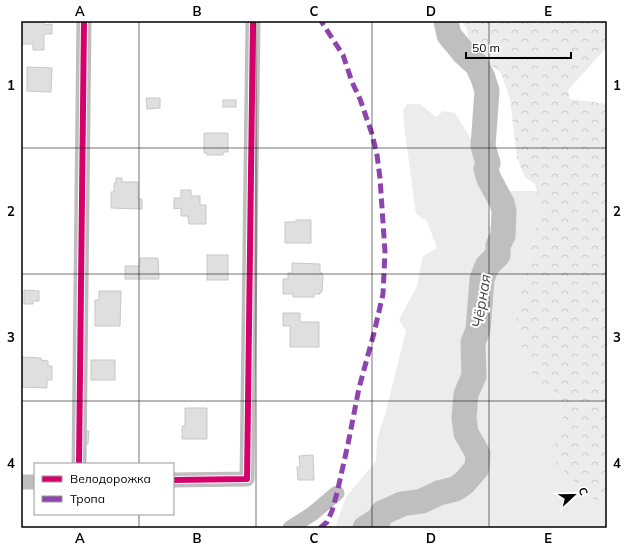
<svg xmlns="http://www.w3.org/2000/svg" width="628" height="549" viewBox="0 0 628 549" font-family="Mulish,sans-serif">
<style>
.grass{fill:#ececec}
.forest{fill:url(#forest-crowns)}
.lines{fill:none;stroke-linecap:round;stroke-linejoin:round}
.river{stroke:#bfbfbf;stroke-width:25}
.building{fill:#dfdfdf;stroke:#c7c7c7}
.street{stroke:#bebebe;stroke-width:15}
.quiet{stroke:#8e44ad;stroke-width:5;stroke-dasharray:10 5;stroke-linecap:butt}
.cycleway-casing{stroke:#fff;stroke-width:8}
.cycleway{stroke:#d6006c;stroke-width:6}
.grid{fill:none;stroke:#000;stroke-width:1;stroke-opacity:0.55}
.labels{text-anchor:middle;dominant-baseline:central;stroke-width:4;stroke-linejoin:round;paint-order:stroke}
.water-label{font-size:15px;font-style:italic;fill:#444;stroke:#fff}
.neatline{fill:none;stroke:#000;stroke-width:1.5}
.grid-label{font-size:13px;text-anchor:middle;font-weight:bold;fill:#000}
</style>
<defs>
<pattern id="forest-crowns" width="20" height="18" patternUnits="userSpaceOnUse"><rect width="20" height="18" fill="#ececec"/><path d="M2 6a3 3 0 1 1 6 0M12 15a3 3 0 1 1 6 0" fill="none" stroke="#c9c9c9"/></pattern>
</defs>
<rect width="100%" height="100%" fill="#fff"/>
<!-- grass -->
<path class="grass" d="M407 104H420L436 117 443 111 455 113 474 144 481 163 482 181 488 201 489 225 503 236 513 234V215L507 197 510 191H537L538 218 516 316 519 339 539 391 553 389 561 400 564 433 552 448 556 463 581 487 583 496 607 503V528H335L346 497 376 461 377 440 386 411 406 331 399 320 417 286 423 256 437 248 427 221 416 214 404 125 403 110Z"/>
<!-- forest -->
<path class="forest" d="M461 21H607V47L568 90 570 99 607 104V503L583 496 581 487 556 464 551 448 564 433 561 400 553 389 539 391 519 339 516 316 538 218 537 191 535 184 525 177 517 158 510 99 501 73 471 49 466 27Z"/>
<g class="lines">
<!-- river -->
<path class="river" d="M365 528 379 519 382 513 402 504 422 501 439 493 455 489 464 483 477 468 478 454 466 433 464 418 466 394 474 376 473 342 478 330 482 279 487 266 498 255V245L503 236 504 211 502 203 489 179 486 169 488 163 483 146 487 91 483 78 477 65 464 53 449 35 446 21"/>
</g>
<!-- building -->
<g class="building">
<path d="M21 21H44V25L52 24V34H44V50H33V44H21Z"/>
<path d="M27 67 52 68 51 92 27 91Z"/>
<path d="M146 98H160V108L147 109Z"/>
<rect x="223" y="100" width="13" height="7"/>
<path d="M204 133H228V152H223V155H207V153H204Z"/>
<path d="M116 178H122V182H138V199H142V209L111 208V192H114V183H116Z"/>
<path d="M181 190H191V196H200V205H206V224H189L188 216H181V208L174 209V198H181Z"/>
<path d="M296 220H311V243H285V222H296Z"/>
<rect x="207" y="255" width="21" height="25"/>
<path d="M140 258H158L159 279H125V266H140Z"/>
<path d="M292 263 320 264V273H322L323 277 322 292H320V294H314V297H293V294H283V279H288V273H292Z"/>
<path d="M24 290 39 291V301H33V304H24Z"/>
<path d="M99 291H121L120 326H95V300H99Z"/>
<path d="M283 313H300V322H319V347H290V326H283Z"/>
<path d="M21 357 41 358V360L48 361V366H52V380H47V388L21 387Z"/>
<rect x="91" y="360" width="24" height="20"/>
<path d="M185 408H207V439H182V426H185Z"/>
<path d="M81 431H89L88 444H81Z"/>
<path d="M313 455 314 480H298L297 467H300L299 456Z"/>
</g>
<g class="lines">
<!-- street -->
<g class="street">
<path d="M79 464 84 21"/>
<path d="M173 480 247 479 253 21"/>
<path d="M21 482H35"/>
<path d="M290 528 312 514 337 493"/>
</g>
<!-- quiet -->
<path class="quiet" d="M320 528 327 522 332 511 337 493 348 444 359 388 374 333 383 294 385 252 380 178 377 155 372 134 360 99 352 82 343 55 321 21"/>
<defs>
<g id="cycleway">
<path d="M79 464 84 21"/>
<path d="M173 480 247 479 253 21"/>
</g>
</defs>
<!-- cycleway casing -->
<use href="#cycleway" class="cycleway-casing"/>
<!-- cycleway -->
<use href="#cycleway" class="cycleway"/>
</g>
<!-- grid -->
<path class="grid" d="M139 21V464M256 21V528M372 21V528M489 21V528M21 148H607M21 274H607M21 401H607M139 514V528"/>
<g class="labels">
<!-- water labels -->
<g class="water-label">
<text transform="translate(481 301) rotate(-81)">Чёрная</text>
</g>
</g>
<!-- border -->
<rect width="628" height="549" fill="none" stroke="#ffffff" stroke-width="44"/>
<!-- legend -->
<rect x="34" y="463" width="140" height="52" fill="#ffffff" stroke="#999999"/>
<rect x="42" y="476" width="20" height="6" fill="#d6006c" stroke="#999999"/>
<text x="70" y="483" font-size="12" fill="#000000">Велодорожка</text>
<rect x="42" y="496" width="20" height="6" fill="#8e44ad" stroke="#999999"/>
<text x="70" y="503" font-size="12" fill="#000000">Тропа</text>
<!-- north arrow -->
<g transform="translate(574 495) rotate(68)" stroke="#ffffff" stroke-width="3" paint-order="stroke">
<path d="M0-3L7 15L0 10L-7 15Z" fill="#000000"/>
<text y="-6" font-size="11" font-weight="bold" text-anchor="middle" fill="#000000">С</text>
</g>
<!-- scale -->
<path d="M466 52v6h105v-6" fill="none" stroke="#000000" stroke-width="2"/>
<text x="472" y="52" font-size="12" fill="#000000" stroke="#ffffff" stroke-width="3" paint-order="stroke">50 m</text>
<rect x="22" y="22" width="584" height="505" class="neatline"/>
<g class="grid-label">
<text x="80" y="16">A</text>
<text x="197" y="16">B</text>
<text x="314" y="16">C</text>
<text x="431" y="16">D</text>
<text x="548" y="16">E</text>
<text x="11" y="90">1</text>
<text x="617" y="90">1</text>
<text x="11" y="216">2</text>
<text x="617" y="216">2</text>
<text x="11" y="342">3</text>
<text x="617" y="342">3</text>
<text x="11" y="468">4</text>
<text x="617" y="468">4</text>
<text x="80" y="543">A</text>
<text x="197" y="543">B</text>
<text x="314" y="543">C</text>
<text x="431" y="543">D</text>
<text x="548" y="543">E</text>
</g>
</svg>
